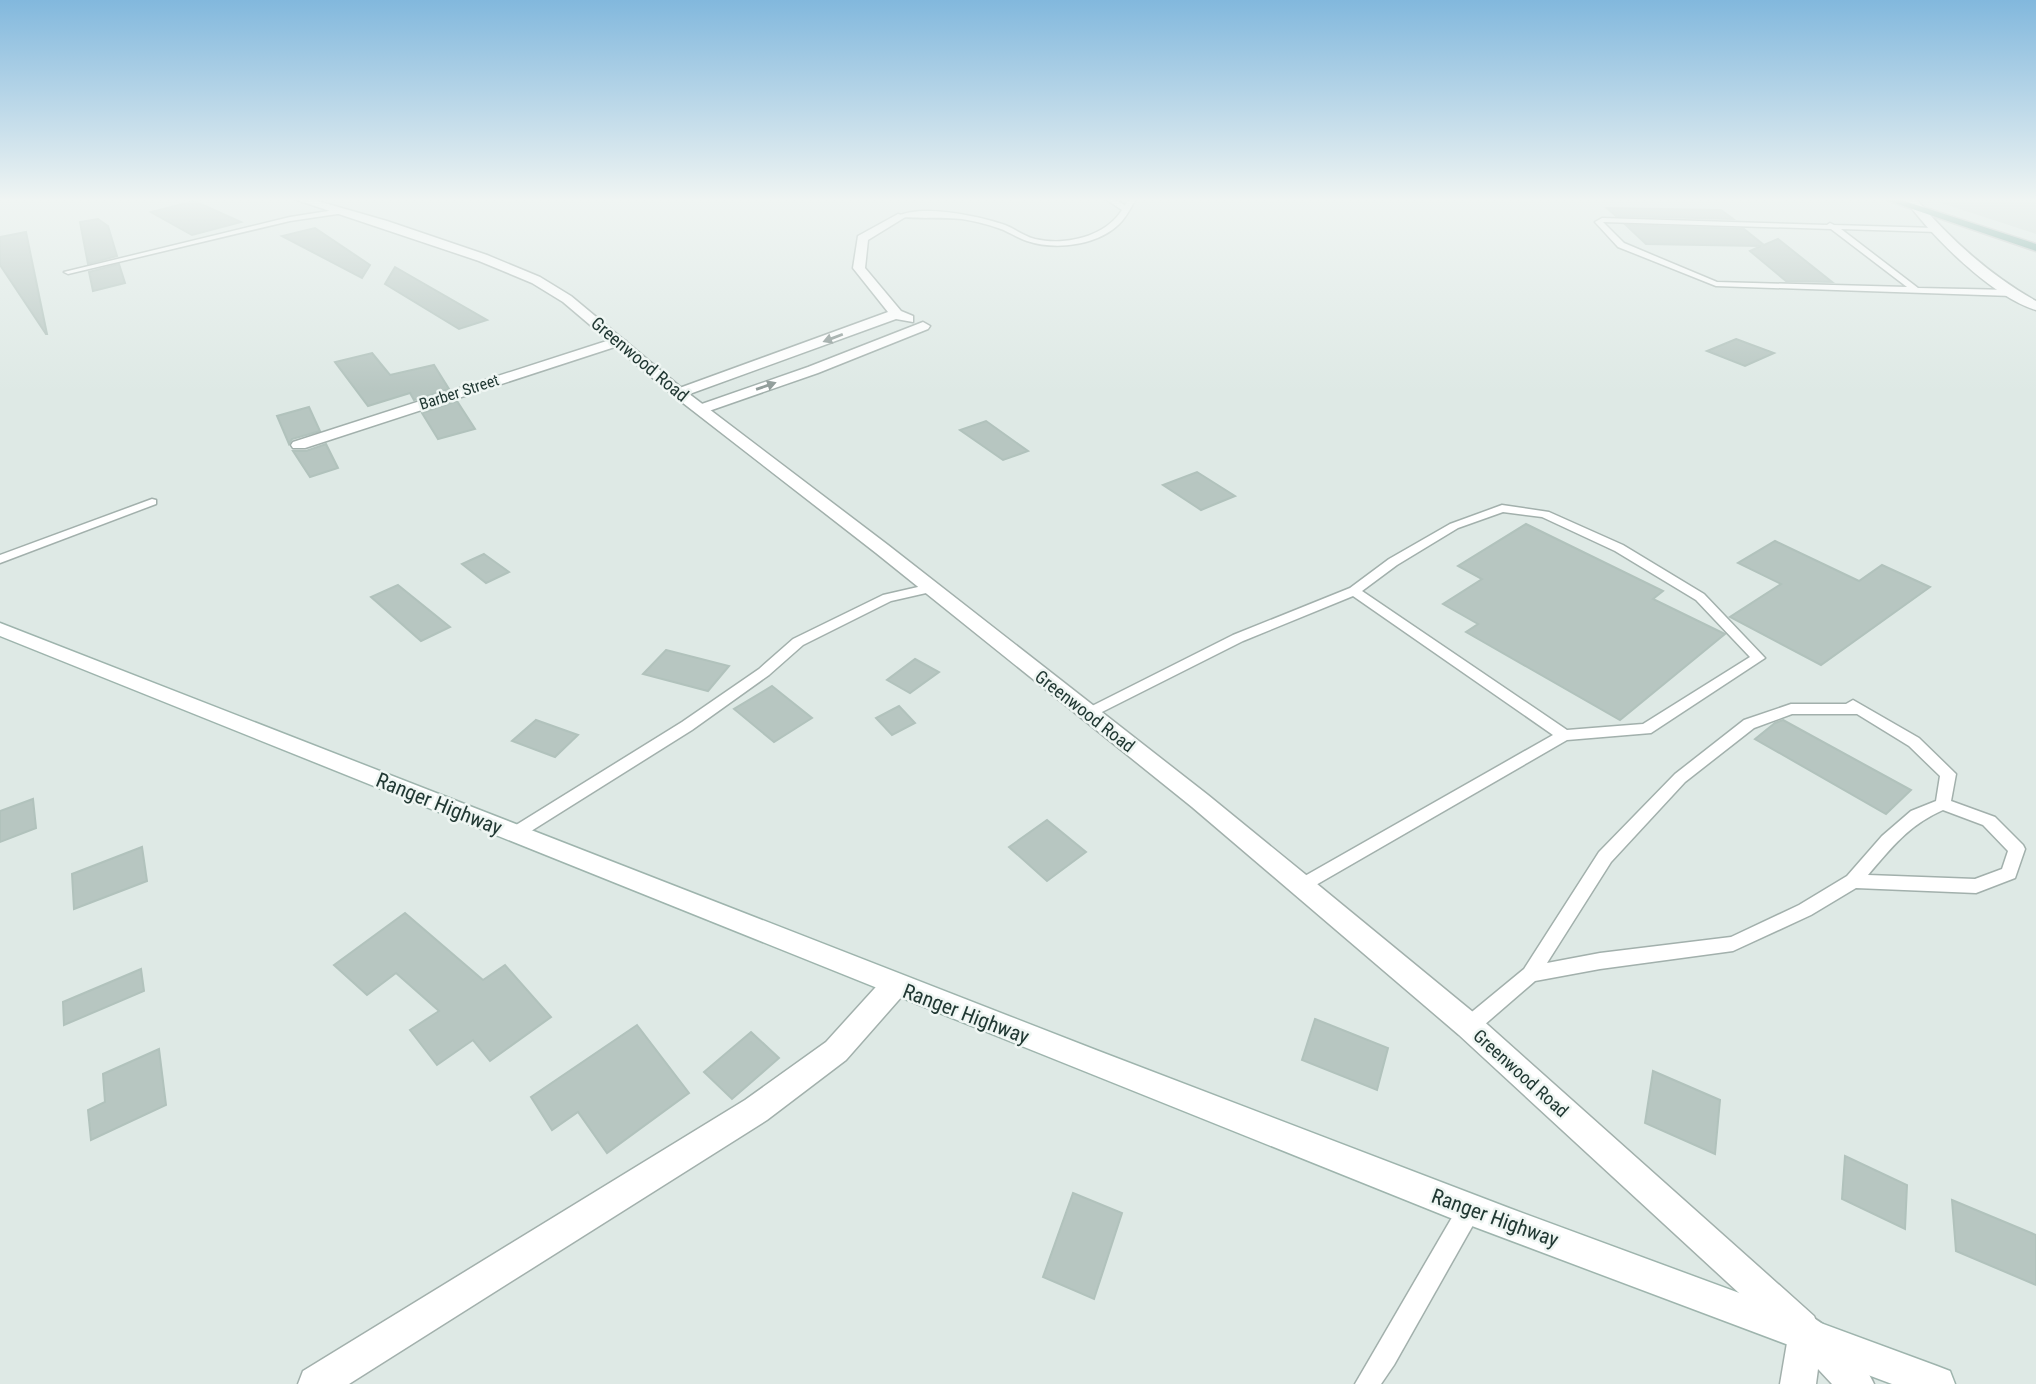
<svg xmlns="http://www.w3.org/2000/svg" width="2036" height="1384" viewBox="0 0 2036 1384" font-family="'Roboto Condensed',sans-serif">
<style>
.built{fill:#cdd9d4}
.building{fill:#b7c6c1;stroke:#b1c2bc;stroke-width:2}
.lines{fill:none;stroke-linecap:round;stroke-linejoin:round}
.service-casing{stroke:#a2b0ac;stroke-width:3}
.minor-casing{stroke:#a2b0ac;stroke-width:3}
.tertiary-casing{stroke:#a2b0ac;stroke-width:3}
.secondary-casing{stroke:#9eb4ad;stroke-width:3}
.primary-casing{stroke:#bcc3c2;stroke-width:3}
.service{fill:#fff;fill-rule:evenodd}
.minor{fill:#fff;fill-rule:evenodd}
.tertiary{fill:#fff;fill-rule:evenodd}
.secondary{fill:#fff;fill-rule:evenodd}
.primary{fill:#659c91;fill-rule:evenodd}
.oneway{fill:#909c99}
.labels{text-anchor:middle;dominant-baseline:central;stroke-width:5;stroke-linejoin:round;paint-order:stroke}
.far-street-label{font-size:16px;fill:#213833;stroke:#eff6f3}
.street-label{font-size:18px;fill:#213833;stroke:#eff6f3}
.near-street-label{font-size:21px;fill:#213833;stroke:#eff6f3}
</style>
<rect width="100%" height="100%" fill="#dee9e5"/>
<!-- built -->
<path class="built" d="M1929 198H2036V234L1935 201Z"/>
<!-- building -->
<g class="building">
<path d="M194 201 241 222 192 235 151 212Z"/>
<path d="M1607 208 1721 210 1733 219 1616 216Z"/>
<path d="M98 219 108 226 117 256 88 264 80 222Z"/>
<path d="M1626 225 1744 229 1764 245 1778 239 1832 282 1786 281 1750 251 1761 246 1646 244Z"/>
<path d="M315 228 370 265 362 278 282 236Z"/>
<path d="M26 232 47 334H46L0 265V237Z"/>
<path d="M119 264 125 283 93 291 89 272Z"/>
<path d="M395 267 487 320 459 329 385 284Z"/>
<path d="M1736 339 1774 353 1745 366 1707 351Z"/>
<path d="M372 353 390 375 434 365 449 389 414 400 410 393 368 406 335 362Z"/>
<path d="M457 401 475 429 438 439 422 413Z"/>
<path d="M309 407 320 431 292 439 289 444 277 416Z"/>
<path d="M986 421 1028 451 1003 460 960 430Z"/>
<path d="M326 444 338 468 310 477 293 451H306Z"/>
<path d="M1197 472 1235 496 1201 510 1163 485Z"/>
<path d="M1526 524 1663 591 1653 599 1725 634 1620 720 1466 632 1478 624 1443 604 1482 579 1458 566Z"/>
<path d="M1775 541 1859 581 1882 565 1930 587 1821 665 1730 617 1781 584 1738 563Z"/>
<path d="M484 554 509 572 486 583 462 564Z"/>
<path d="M398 585 450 627 421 641 371 597Z"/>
<path d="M666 650 729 666 708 691 643 674Z"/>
<path d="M915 659 939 672 910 693 887 680Z"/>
<path d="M772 686 812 718 774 742 734 709Z"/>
<path d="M899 706 915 723 892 735 876 718Z"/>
<path d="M536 720 578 735 555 757 512 741Z"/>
<path d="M1783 720 1911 790 1886 814 1755 739 1775 723Z"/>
<path d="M33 799 36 828 0 842V811Z"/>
<path d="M1047 820 1086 852 1047 881 1009 847Z"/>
<path d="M142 847 147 881 74 909 72 874Z"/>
<path d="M405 913 483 980 505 965 551 1017 490 1061 473 1040 437 1065 410 1030 439 1011 396 973 367 995 334 965Z"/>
<path d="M141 969 144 991 64 1025 63 1002Z"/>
<path d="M1315 1019 1388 1048 1377 1090 1302 1060Z"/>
<path d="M637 1025 689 1093 607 1153 578 1112 552 1130 531 1097Z"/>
<path d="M751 1032 779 1058 732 1099 704 1072Z"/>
<path d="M159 1049 166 1105 91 1140 88 1110 105 1102 103 1074Z"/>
<path d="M1653 1071 1720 1100 1715 1154 1645 1123Z"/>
<path d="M1845 1156 1907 1185 1905 1229 1842 1199Z"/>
<path d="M1073 1193 1122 1213 1094 1299 1043 1277Z"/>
<path d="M1952 1200 2036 1235V1285L1956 1251Z"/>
</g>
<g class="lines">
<defs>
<g id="service">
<path d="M1104 198H1112L1125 205 1130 198H1137C1132 205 1128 214 1122 221 1101 245 1057 251 1027 241 1017 238 1008 231 998 228 987 224 974 221 962 219 947 217 905 219 898 216 922 204 980 216 1005 225 1015 229 1024 236 1035 239 1065 246 1105 237 1122 210Z"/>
<path d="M341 209 344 213 290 221 68 274 64 272 290 217Z"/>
<path d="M1602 218 1827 225 1830 223 1834 225 1935 228H1938V232L1841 229 1918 288 2012 290 2016 293 2012 296 1716 286 1618 247 1595 222ZM1603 222 1831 229 1907 287 1717 282 1624 243Z"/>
<path d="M152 499 156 500V504L0 563V555Z"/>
<path d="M1502 505 1549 512 1623 545 1704 594 1765 658 1651 733 1567 740 1302 893 1296 891 1294 886 1296 881 1553 735 1353 596 1243 641 1092 717H1082L1080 714 1082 711 1233 635 1350 588 1389 559 1450 524ZM1503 512 1542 517 1615 551 1696 600 1750 657 1643 724 1567 730 1362 591 1397 565 1458 528Z"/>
<path d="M931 584 937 588 935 591 891 601 803 645 769 675 692 730 520 838 514 840 508 838 506 834 508 830 682 722 759 669 793 639 883 595Z"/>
<path d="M1853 700 1919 738 1956 774 1951 801 1995 817 2023 845 2025 849 2015 878 1976 893 1856 888 1811 915 1733 951 1600 969 1535 981 1476 1032 1469 1034 1462 1032 1460 1026 1462 1020 1524 969 1599 852 1675 774 1744 720 1791 704H1846ZM1792 714H1857L1909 746 1940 776 1936 801 1911 811 1882 836 1847 876 1799 905 1731 937 1600 953 1547 963 1611 862 1685 782 1754 728ZM1943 810 1983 825 2008 851 2002 869 1975 879 1868 875C1892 847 1909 825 1943 810Z"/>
<path d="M1469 1199 1477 1202 1480 1210 1477 1218 1394 1365 1381 1384H1355L1461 1202Z"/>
</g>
<g id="minor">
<path d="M898 214 907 216 868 240 865 268 901 311 913 316V322L896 319 684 396H674L672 393 674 390 888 312 853 268 858 236Z"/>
<path d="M923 322 930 326 928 329 818 373 706 412H696L693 409 696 406 808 367Z"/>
<path d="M619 337 626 341 624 344 305 448H293L291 445 293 442Z"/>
<path d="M894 974 904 978 908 986 904 994 846 1060 767 1120 349 1384H298L303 1371 745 1100 826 1042 884 978Z"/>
<path d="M1806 1314C1828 1323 1865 1362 1874 1384H1832L1818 1369 1816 1384H1780L1789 1331 1794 1319Z"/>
</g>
<g id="tertiary">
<path d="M291 198H307L387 221 487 255 540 277 571 296 684 390 888 545 1208 795 1311 879 1479 1017 1814 1316 1819 1328 1814 1340 1802 1345 1790 1340 1459 1035 1192 807 876 553 674 396 563 302 532 283 479 261Z"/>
<path d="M1904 198H1915C1950 239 1988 274 2036 301V310C1992 297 1930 235 1904 198Z"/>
</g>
<path id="secondary" d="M0 623 1096 1050 1509 1208 1937 1366 1950 1371 1955 1384H1892L1448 1217 0 636Z"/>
<path id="primary" d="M1880 198H1895L2036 244V251Z"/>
</defs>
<!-- service casing -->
<use href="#service" class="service-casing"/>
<!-- minor casing -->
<use href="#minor" class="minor-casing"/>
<!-- tertiary casing -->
<use href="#tertiary" class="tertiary-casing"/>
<!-- secondary casing -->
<use href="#secondary" class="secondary-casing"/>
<!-- primary casing -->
<use href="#primary" class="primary-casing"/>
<!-- service -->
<use href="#service" class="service"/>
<!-- minor -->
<use href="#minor" class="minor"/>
<!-- tertiary -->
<use href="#tertiary" class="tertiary"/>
<!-- secondary -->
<use href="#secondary" class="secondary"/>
<!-- primary -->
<use href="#primary" class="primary"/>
</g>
<!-- one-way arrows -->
<defs><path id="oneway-solid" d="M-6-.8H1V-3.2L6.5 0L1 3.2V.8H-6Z" transform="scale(1.75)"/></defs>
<g class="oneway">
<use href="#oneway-solid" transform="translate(833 338) rotate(159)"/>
<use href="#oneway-solid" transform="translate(766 386) rotate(-19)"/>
</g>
<!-- sky -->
<linearGradient id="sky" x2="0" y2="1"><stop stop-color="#82b8dd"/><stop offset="0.51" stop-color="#f0f5f3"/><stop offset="1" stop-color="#f0f5f3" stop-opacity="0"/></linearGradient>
<rect width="2036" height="392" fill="url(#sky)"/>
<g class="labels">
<!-- far-street labels -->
<g class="far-street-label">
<text transform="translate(459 392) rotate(-18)">Barber Street</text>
</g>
<!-- street labels -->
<g class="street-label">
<text transform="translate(640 359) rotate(40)">Greenwood Road</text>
<text transform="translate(1085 711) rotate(38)">Greenwood Road</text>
<text transform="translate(1521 1073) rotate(42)">Greenwood Road</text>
</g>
<!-- near-street labels -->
<g class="near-street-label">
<text transform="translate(439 804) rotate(22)">Ranger Highway</text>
<text transform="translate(966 1014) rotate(21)">Ranger Highway</text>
<text transform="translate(1495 1218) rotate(20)">Ranger Highway</text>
</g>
</g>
</svg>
